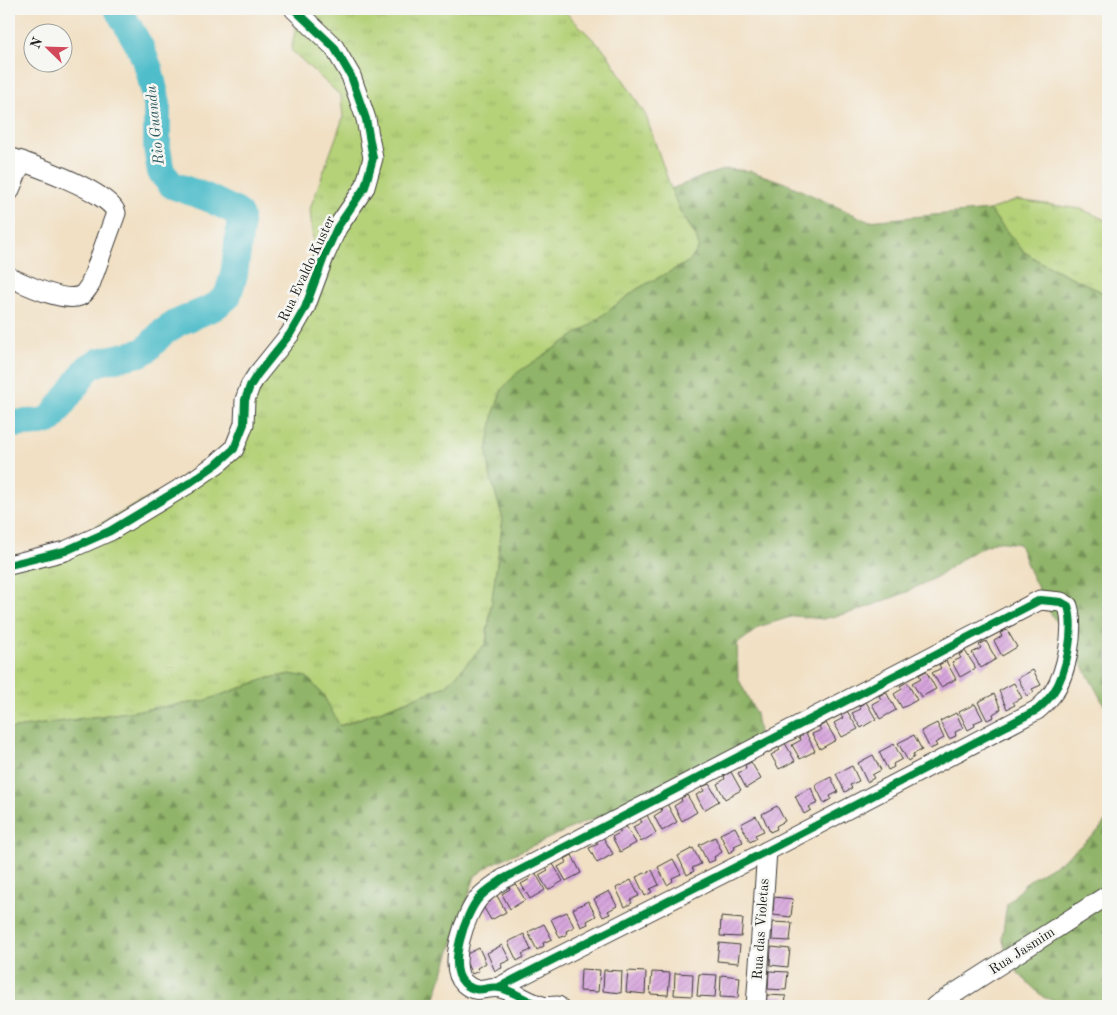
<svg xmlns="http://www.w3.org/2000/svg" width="1117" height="1015" viewBox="0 0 1117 1015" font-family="'Old Standard TT',serif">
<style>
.grass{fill:url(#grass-tufts);stroke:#68774a}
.forest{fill:url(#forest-firs);stroke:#566842}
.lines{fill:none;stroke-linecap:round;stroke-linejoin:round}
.river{stroke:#50bdca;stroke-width:28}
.building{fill:url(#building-hatch)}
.minor-casing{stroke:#3c3935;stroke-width:21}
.minor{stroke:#fff;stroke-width:19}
.cycleway-casing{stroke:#f6f6f2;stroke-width:11}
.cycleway{stroke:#00873e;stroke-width:8}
.labels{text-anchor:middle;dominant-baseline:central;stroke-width:5;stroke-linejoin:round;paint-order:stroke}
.street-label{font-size:14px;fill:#1c1c1c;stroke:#f6f6f2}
.water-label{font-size:15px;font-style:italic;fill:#315c62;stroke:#f6f6f2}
</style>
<defs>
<pattern id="grass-tufts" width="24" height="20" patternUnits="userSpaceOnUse" patternTransform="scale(1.25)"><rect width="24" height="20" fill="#b5d279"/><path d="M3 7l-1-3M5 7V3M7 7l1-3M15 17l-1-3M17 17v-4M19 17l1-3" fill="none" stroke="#9bb468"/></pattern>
<pattern id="forest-firs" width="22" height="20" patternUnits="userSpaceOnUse" patternTransform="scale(1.25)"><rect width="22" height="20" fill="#90b469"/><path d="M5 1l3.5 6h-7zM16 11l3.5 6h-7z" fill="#759256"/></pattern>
<pattern id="building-hatch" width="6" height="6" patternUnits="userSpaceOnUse" patternTransform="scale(1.25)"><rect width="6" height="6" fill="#d7a5dd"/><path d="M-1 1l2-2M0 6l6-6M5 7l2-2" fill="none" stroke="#b88dbd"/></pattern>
</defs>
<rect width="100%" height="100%" fill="#f6f6f2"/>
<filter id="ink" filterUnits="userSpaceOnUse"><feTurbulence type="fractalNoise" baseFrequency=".02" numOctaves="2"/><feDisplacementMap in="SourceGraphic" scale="10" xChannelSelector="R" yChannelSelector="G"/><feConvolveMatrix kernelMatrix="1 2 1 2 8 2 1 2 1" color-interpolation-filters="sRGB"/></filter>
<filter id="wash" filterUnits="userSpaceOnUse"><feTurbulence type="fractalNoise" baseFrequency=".0096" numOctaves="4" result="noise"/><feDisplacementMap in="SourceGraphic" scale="20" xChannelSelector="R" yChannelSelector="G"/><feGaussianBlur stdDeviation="1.12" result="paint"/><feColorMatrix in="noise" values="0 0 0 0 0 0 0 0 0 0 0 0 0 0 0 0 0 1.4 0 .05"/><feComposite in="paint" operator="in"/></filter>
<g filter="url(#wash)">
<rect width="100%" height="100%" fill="#f1e0c4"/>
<!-- grass -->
<g class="grass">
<path d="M300 9H562L606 52 646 116 671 189 680 211 696 236 699 247 690 261 637 289 590 325 490 475 503 519 486 643 446 686 339 726 323 695 307 678 290 674 265 679 204 701 9 729V562L39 556 187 478 226 452 238 426 293 328 315 263 310 209 343 118 341 96 291 50Z"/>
<path d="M1017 200 1081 209 1108 221V295L1040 262 1023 251 989 210Z"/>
</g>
<!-- forest -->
<g class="forest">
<path d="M727 169 750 171 785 183 868 221 989 210 1023 251 1040 262 1108 295V712L1072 646 1049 611 1029 570 1019 544 996 541 967 555 940 575 907 592 857 611 823 619 794 616 761 626 737 644 738 678 756 714 759 733 751 747 655 796 587 821 492 864 475 876 432 1006H9V729L204 701 265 679 290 674 307 677 323 695 340 726 446 686 486 643 503 519 490 475 487 450 494 412 502 389 518 372 590 325 637 289 690 261 699 247 696 236 680 211 671 189 707 175Z"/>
<path d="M1108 818V1003L1107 1006H1069L1043 997 1019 974 1009 959 1002 938 1007 904 1028 881 1065 859 1098 831Z"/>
</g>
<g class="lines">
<!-- river -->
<path class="river" d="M9 424 41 422 51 419 88 368 98 362 140 353 147 349 162 333 177 323 214 307 227 297 234 275 240 228V217L237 212 206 197 172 185 161 172 157 148V103L149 69 140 47 118 9"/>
</g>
<g id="blocks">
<!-- building -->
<g class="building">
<path d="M1007 630 1017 647 1002 656 994 641 1002 636 1000 633Z"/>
<path d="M986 641 996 659 981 668 972 653 981 648 979 645Z"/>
<path d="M965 651 976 668 960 677 952 662 961 658 959 655Z"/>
<path d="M946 661 956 679 941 687 932 673 941 668 939 665Z"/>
<path d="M1033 670 1041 685 1032 689 1034 692 1027 696 1018 678Z"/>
<path d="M926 671 936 689 921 697 912 683 921 678 919 675Z"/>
<path d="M907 682 917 700 902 708 894 694 902 689 900 686Z"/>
<path d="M1014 683 1022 698 1013 702 1015 705 1007 709 999 691Z"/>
<path d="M886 692 896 710 880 719 872 704 881 699 879 696Z"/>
<path d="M994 694 1001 709 993 714 994 717 987 720 978 702Z"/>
<path d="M866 702 876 719 861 728 852 713 861 709 859 706Z"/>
<path d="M975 704 983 719 974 723 975 726 968 730 959 712Z"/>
<path d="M847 711 858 729 842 737 834 723 843 718 841 715Z"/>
<path d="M956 713 963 728 955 732 956 736 949 739 940 721Z"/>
<path d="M826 723 836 740 820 749 812 734 821 730 819 727Z"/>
<path d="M937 723 944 738 935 743 937 746 930 749 921 731Z"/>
<path d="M806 733 815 751 800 759 792 745 801 740 799 737Z"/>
<path d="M914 735 922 750 913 754 914 757 908 761 898 743Z"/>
<path d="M785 743 795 761 779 769 771 755 780 750 778 747Z"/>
<path d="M894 744 902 759 893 764 894 767 888 770 879 752Z"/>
<path d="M873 755 881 770 872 775 874 778 867 782 858 763Z"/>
<path d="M751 762 761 779 746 788 738 773 746 769 745 765Z"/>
<path d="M852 766 859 781 850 785 852 788 845 792 836 774Z"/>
<path d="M731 772 741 790 725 799 717 784 725 779 724 776Z"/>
<path d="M831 777 838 792 830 796 831 799 824 803 815 785Z"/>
<path d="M709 784 719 801 704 810 696 795 704 791 702 787Z"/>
<path d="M811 788 818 803 809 807 811 810 804 814 795 796Z"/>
<path d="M687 795 697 812 682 821 674 806 682 801 681 798Z"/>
<path d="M667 804 677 822 662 831 654 816 662 811 661 808Z"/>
<path d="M777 806 785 821 776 826 777 829 770 832 762 814Z"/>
<path d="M647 815 656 833 641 842 633 827 642 822 640 819Z"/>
<path d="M756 816 764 831 755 835 757 838 750 842 741 824Z"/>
<path d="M626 826 636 843 620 852 612 837 621 832 619 829Z"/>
<path d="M735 827 743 842 734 846 735 849 729 853 720 834Z"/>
<path d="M603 837 613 854 597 863 589 848 598 844 596 840Z"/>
<path d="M715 837 722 852 714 857 715 860 708 863 699 845Z"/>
<path d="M693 848 701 864 692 868 694 871 687 875 678 856Z"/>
<path d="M572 855 581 873 566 881 558 867 567 862 565 859Z"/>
<path d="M673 859 681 874 672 878 673 881 667 885 658 867Z"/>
<path d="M553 864 563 881 548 890 539 875 548 870 546 867Z"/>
<path d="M652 870 659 885 650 889 652 892 645 896 636 877Z"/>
<path d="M535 872 545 890 530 899 521 884 530 879 528 876Z"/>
<path d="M631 880 639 896 630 900 632 903 625 907 616 888Z"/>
<path d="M515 883 525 900 510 909 502 894 510 889 509 886Z"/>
<path d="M609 891 617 906 608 911 610 914 603 917 594 899Z"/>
<path d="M496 894 506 912 491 920 483 906 491 901 490 898Z"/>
<path d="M774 897 793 899 791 917 773 915Z"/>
<path d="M588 901 596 916 587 921 588 924 581 927 573 909Z"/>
<path d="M567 912 574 927 566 931 567 934 560 938 551 919Z"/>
<path d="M721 917 743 919 741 937 720 936Z"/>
<path d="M773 922 792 923 790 941 772 940Z"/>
<path d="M544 924 552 939 543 943 544 946 537 950 528 932Z"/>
<path d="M524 934 531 950 522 954 524 957 517 961 508 942Z"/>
<path d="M719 943 740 945 738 963 717 961Z"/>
<path d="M502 945 510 960 501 964 502 968 495 971 487 953Z"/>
<path d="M771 947 790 949 788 967 770 965Z"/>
<path d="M479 948 486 963 477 968 479 971 472 974 463 956Z"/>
<path d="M581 969 600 970 598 992 580 991Z"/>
<path d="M604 970 622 971 621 993 603 991Z"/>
<path d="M628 971 646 972 645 994 626 992Z"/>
<path d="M769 971 788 972 786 990 768 989Z"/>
<path d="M652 972 670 973 668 995 650 994Z"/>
<path d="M675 973 693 974 692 996 674 995Z"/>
<path d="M699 974 717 975 715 997 697 996Z"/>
<path d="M721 975 740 977 738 998 720 997Z"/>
<path d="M767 995 786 996 785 1006H766Z"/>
</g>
</g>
</g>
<g filter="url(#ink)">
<use href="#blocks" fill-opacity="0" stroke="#3c3935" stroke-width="1"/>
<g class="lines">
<defs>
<g id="minor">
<path d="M9 157C30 164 111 192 116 213L90 285C87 289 84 295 80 296 63 303 25 284 9 277"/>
<path d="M9 192 22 161"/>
<path d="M9 565 65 551 110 531 188 484 218 463 234 449 244 424 245 400 250 386 257 375 290 334 305 308 324 257 337 228 365 187 373 158 366 119 351 76 334 47 294 9"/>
<path d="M499 987 767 851 1037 710C1043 705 1048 700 1053 693 1067 673 1075 629 1068 606L1061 602 1040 600 503 879C495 885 486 890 479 898 465 914 447 967 464 983 478 996 487 985 500 988 515 991 528 1003 543 1006 548 1007 553 1006 558 1006"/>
<path d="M756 1006 767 851"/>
<path d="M935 1006 1108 895"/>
</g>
</defs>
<!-- minor casing -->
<use href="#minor" class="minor-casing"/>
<!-- minor -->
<use href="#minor" class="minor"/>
<defs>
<g id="cycleway">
<path d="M9 565 65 551 110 531 188 484 218 463 234 449 244 424 245 400 250 386 257 375 290 334 305 308 324 257 337 228 365 187 373 158 366 119 351 76 334 47 294 9"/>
<path d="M499 987 767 851 1037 710C1043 705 1048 700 1053 693 1067 673 1075 629 1068 606L1061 602 1040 600 503 879C495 885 486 890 479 898 465 914 447 967 464 983 478 996 487 985 500 988 515 991 528 1003 543 1006 548 1007 553 1006 558 1006"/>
</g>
</defs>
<!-- cycleway casing -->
<use href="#cycleway" class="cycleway-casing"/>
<!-- cycleway -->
<use href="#cycleway" class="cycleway"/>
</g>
</g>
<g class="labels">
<!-- street labels -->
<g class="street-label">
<text transform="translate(307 269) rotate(-65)">Rua Evaldo Kuster</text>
<text transform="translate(761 929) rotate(-86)">Rua das Violetas</text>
<text transform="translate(1022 951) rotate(-33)">Rua Jasmim</text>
</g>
<!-- water labels -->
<g class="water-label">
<text transform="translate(156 125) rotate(-96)">Rio Guandu</text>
</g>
</g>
<!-- margin -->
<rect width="1117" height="1015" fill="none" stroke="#f6f6f2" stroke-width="30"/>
<!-- north arrow -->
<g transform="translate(48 48) rotate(293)"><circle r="24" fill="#f6f6f2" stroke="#9f9f9c"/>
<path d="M0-4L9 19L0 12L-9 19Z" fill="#d1495b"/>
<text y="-8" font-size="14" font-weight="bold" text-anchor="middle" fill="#1c1c1c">N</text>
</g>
</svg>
